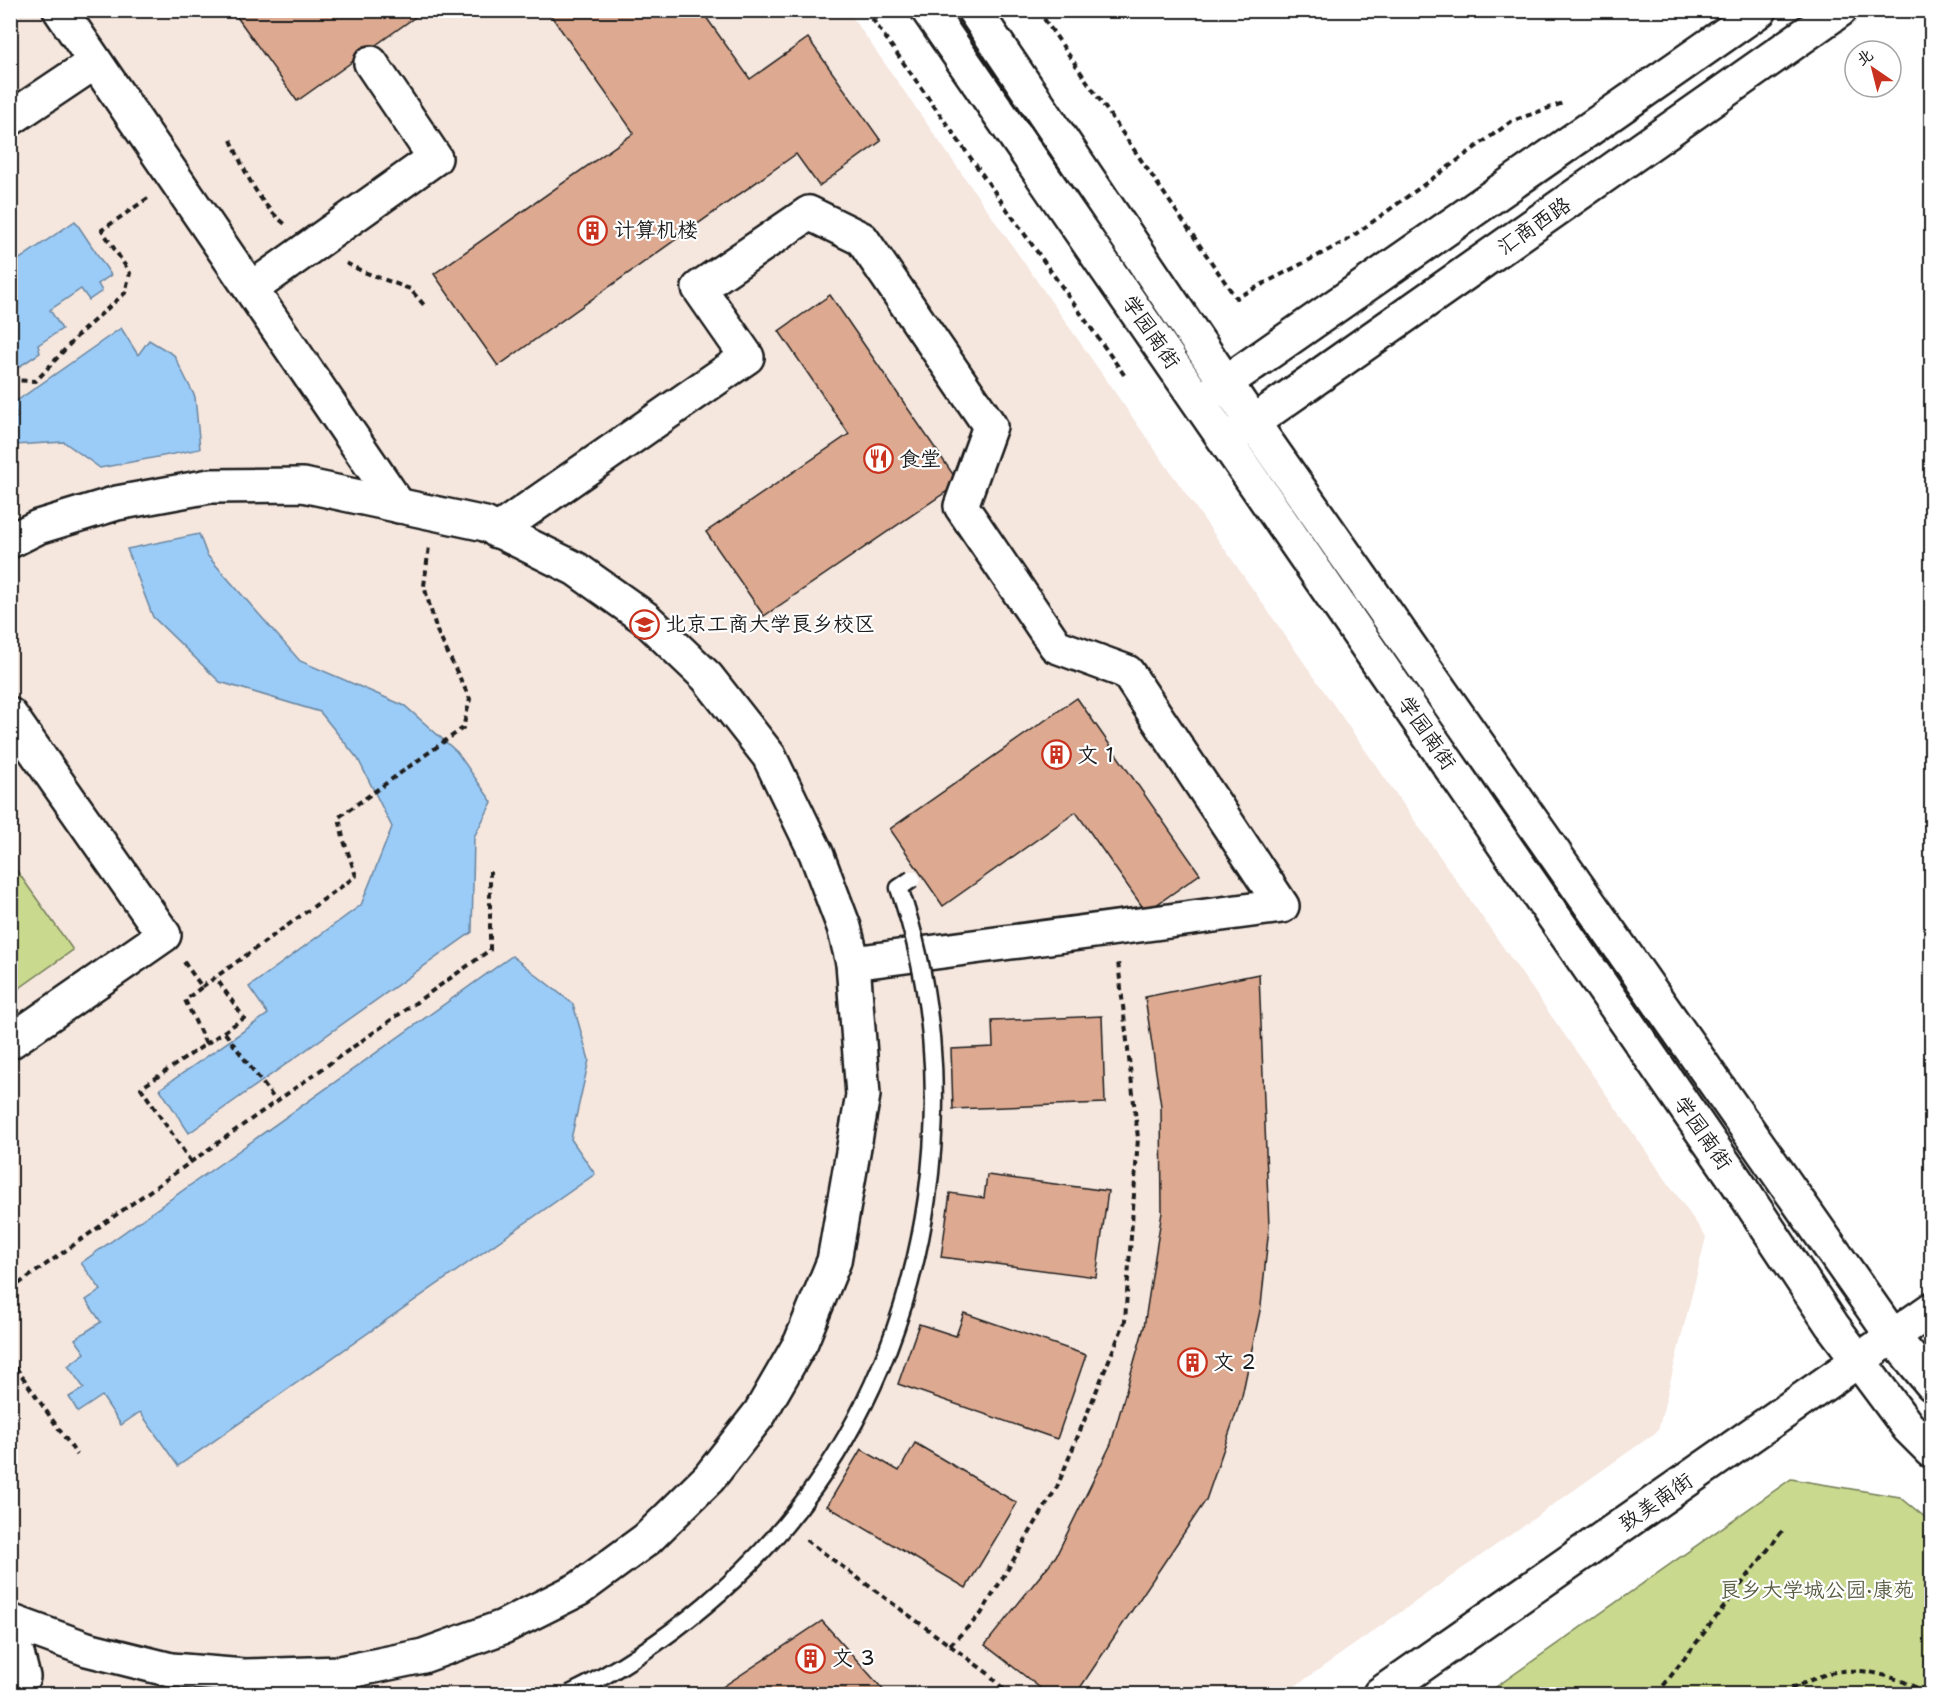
<svg xmlns="http://www.w3.org/2000/svg" width="1942" height="1705" viewBox="0 0 1942 1705" font-family="'Shantell Sans','LXGW WenKai TC',sans-serif">
<style>
.built{fill:#f5e6de}
.green{fill:#c9da8f;stroke:#727b56;stroke-width:1.5}
.water{fill:#9bcbf7;stroke:#68859f;stroke-width:1.5}
.building{fill:#ddaa91;stroke:#1c1c1c;stroke-width:1.5}
.lines{fill:none;stroke-linecap:round;stroke-linejoin:round}
.street-casing{stroke:#1c1c1c;stroke-width:38}
.secondary-casing{stroke:#1c1c1c;stroke-width:38}
.path{stroke:#1c1c1c;stroke-width:4;stroke-dasharray:6 4.5;stroke-linecap:butt}
.street{stroke:#fff;stroke-width:33}
.secondary{stroke:#fff;stroke-width:33}
.lane-bridge-casing{stroke:#1c1c1c;stroke-width:21;stroke-linecap:butt}
.lane-bridge{stroke:#fff;stroke-width:16}
.labels{text-anchor:middle;dominant-baseline:central;stroke-width:4.5;stroke-linejoin:round;paint-order:stroke}
.street-label{font-size:21px;fill:#1c1c1c;stroke:#fff}
.poi-label{font-size:21px;fill:#1c1c1c;stroke:#fff;text-anchor:start}
.park-label{font-size:21px;fill:#595e44;stroke:#fff}
</style>
<rect width="100%" height="100%" fill="#fff"/>
<filter id="ink" filterUnits="userSpaceOnUse"><feTurbulence type="fractalNoise" baseFrequency=".0167" numOctaves="2"/><feDisplacementMap in="SourceGraphic" scale="12" xChannelSelector="R" yChannelSelector="G"/><feConvolveMatrix kernelMatrix="1 2 1 2 8 2 1 2 1" color-interpolation-filters="sRGB"/></filter>
<g filter="url(#ink)">
<!-- built -->
<path class="built" d="M11 11H848L1706 1237 1658 1431 1284 1694H11Z"/>
<!-- green -->
<g class="green">
<path d="M10 861 73 950 11 994H10Z"/>
<path d="M1791 1479 1900 1497 1931 1522V1694H1486Z"/>
</g>
<!-- water -->
<g class="water">
<path d="M75 221 111 275 98 284 102 291 89 300 81 289 50 310 62 329 38 345 40 353 11 372V265Z"/>
<path d="M121 328 138 355 149 340 174 355 195 397 200 449 100 468 64 442 14 445 11 441V422L18 416 11 405Z"/>
<path d="M199 534 207 555 300 661 405 706 457 752 492 802 474 837 472 932 189 1133 160 1089 268 1014 249 987 361 905 392 827 358 759 320 712 220 682 153 617 127 549Z"/>
<path d="M512 956 573 1004 589 1060 571 1139 595 1174 178 1466 140 1412 121 1425 102 1396 78 1412 69 1397 84 1388 68 1366 85 1353 75 1339 101 1322 86 1300 101 1290 81 1263Z"/>
</g>
<!-- building -->
<g class="building">
<path d="M232 10H425L297 101Z"/>
<path d="M547 10H701L750 79 808 38 881 141 819 186 796 154 498 366 434 274 634 133Z"/>
<path d="M830 295 959 483 764 616 706 532 849 434 779 331Z"/>
<path d="M1077 698 1200 874 1146 912 1076 812 943 906 890 829Z"/>
<path d="M1259 974 1269 1227 1261 1306 1242 1396 1206 1500 1076 1694H1048L985 1645 1056 1556 1111 1444 1144 1327 1162 1212 1161 1106 1145 997Z"/>
<path d="M1102 1016 1105 1103 953 1109 951 1049 993 1047 992 1021Z"/>
<path d="M987 1175 1108 1191 1096 1277 941 1257 950 1193 984 1198Z"/>
<path d="M964 1313 1086 1355 1057 1439 898 1384 919 1324 956 1336Z"/>
<path d="M915 1443 1017 1503 966 1588 827 1506 861 1449 899 1471Z"/>
<path d="M822 1621 887 1694H712Z"/>
</g>
<g class="lines">
<defs>
<g id="street">
<path d="M60 10 399 506"/>
<path d="M10 119 95 62"/>
<path d="M251 289 435 158 371 63"/>
<path d="M497 531 747 357 699 288 809 213 862 239 990 426 961 506 1056 646 1127 672 1282 906 853 963"/>
<path d="M10 541 38 527 117 503 210 486 303 485 485 524 576 569 645 618 707 677 769 756 816 853 844 927 853 963 863 1095 834 1261 801 1342 760 1413 709 1478 647 1539 579 1589 503 1627 423 1656 340 1673 244 1676 171 1670 87 1649 10 1621"/>
<path d="M10 715 164 935 10 1042"/>
<path d="M10 1626 23 1677 10 1686"/>
</g>
<g id="secondary">
<path d="M928 10 1737 1182 1832 1325 1908 1427 1932 1451"/>
<path d="M974 10 1253 423 1893 1337 1932 1384"/>
<path d="M1208 395 1760 10"/>
<path d="M1235 435 1840 10"/>
<path d="M1380 1694 1932 1309"/>
</g>
</defs>
<!-- street casing -->
<use href="#street" class="street-casing"/>
<!-- secondary casing -->
<use href="#secondary" class="secondary-casing"/>
<!-- path -->
<g class="path">
<path d="M866 10 1125 376"/>
<path d="M1038 10 1236 298 1346 241 1512 121 1563 103"/>
<path d="M231 140C244 170 258 203 285 224"/>
<path d="M346 263 364 272 410 289 424 305"/>
<path d="M10 380 36 381 80 333 125 293 130 273 102 230 148 198"/>
<path d="M184 962 202 987 185 1000 206 1044 141 1088 191 1162"/>
<path d="M202 987 356 876 343 838 339 817 463 728 470 699 437 631 424 586 429 546"/>
<path d="M225 1033 276 1101"/>
<path d="M206 1044 244 1018 216 978"/>
<path d="M10 1290 490 950V871"/>
<path d="M10 1359 77 1455"/>
<path d="M806 1540 989 1674 1008 1694"/>
<path d="M950 1645 981 1614 1057 1487 1125 1321 1138 1138 1118 962"/>
<path d="M1657 1694 1783 1530"/>
<path d="M1781 1694C1796 1687 1811 1679 1827 1674 1861 1664 1900 1678 1929 1694"/>
</g>
<!-- street -->
<use href="#street" class="street"/>
<!-- secondary -->
<use href="#secondary" class="secondary"/>
<defs>
<path id="lane-bridge" d="M570 1694C665 1647 754 1573 815 1486 934 1318 967 1082 899 888L912 879"/>
</defs>
<!-- lane-bridge casing -->
<use href="#lane-bridge" class="lane-bridge-casing"/>
<!-- lane-bridge -->
<use href="#lane-bridge" class="lane-bridge"/>
</g>
</g>
<!-- icons -->
<defs>
<symbol id="building-ring" viewBox="-11 -11 22 22"><circle r="9.5" fill="#fff" stroke="#c8321e" stroke-width="1.5"/><path d="M-4-6H4V6H1V3H-1V6H-4ZM-2.5-4.3h1.7v1.8h-1.7ZM.8-4.3h1.7v1.8H.8ZM-2.5-1h1.7V.8h-1.7ZM.8-1h1.7V.8H.8Z" fill="#c8321e"/></symbol>
<symbol id="restaurant-ring" viewBox="-11 -11 22 22"><circle r="9.5" fill="#fff" stroke="#c8321e" stroke-width="1.5"/><path d="M-5-6h1v4h1v-4h1v4h1v-4h1v5L-1.5 .5V6h-2V.5L-5-1ZM5-6V6H3V1.5H1.5Q1.5-4 5-6Z" fill="#c8321e"/></symbol>
<symbol id="university-ring" viewBox="-11 -11 22 22"><circle r="9.5" fill="#fff" stroke="#c8321e" stroke-width="1.5"/><path d="M0-5L7-2L0 1L-7-2ZM-4 1L0 2.5L4 1V4Q0 6-4 4Z" fill="#c8321e"/></symbol>
</defs>
<g fill-rule="evenodd">
<use href="#building-ring" x="576" y="214" width="33" height="33"/>
<use href="#restaurant-ring" x="862" y="442" width="33" height="33"/>
<use href="#university-ring" x="628" y="608" width="33" height="33"/>
<use href="#building-ring" x="1040" y="738" width="33" height="33"/>
<use href="#building-ring" x="1176" y="1346" width="33" height="33"/>
<use href="#building-ring" x="794" y="1642" width="33" height="33"/>
</g>
<g class="labels">
<!-- street labels -->
<g class="street-label">
<text transform="translate(1534 226) rotate(-35)">汇商西路</text>
<text transform="translate(1151 332) rotate(55)">学园南街</text>
<text transform="translate(1427 733) rotate(55)">学园南街</text>
<text transform="translate(1703 1133) rotate(55)">学园南街</text>
<text transform="translate(1656 1502) rotate(-35)">致美南街</text>
</g>
<!-- poi labels -->
<g class="poi-label">
<text x="614" y="230">计算机楼</text>
<text x="899" y="459">食堂</text>
<text x="665" y="624">北京工商大学良乡校区</text>
<text x="1077" y="755">文 1</text>
<text x="1213" y="1362">文 2</text>
<text x="832" y="1658">文 3</text>
</g>
<!-- park labels -->
<g class="park-label">
<text x="1817" y="1590">良乡大学城公园·康苑</text>
</g>
</g>
<!-- margin -->
<rect width="1942" height="1705" fill="none" stroke="#fff" stroke-width="36"/>
<rect x="18" y="18" width="1906" height="1669" fill="none" stroke="#1c1c1c" stroke-width="2" filter="url(#ink)"/>
<!-- north arrow -->
<g transform="translate(1873 69) rotate(325)"><circle r="28" fill="#ffffff" stroke="#a4a4a4" stroke-width="1.5"/>
<path d="M0-4.5L10 22L0 15L-10 22Z" fill="#c8321e"/>
<text y="-9" font-size="16" font-weight="bold" text-anchor="middle" fill="#1c1c1c">北</text>
</g>
</svg>
